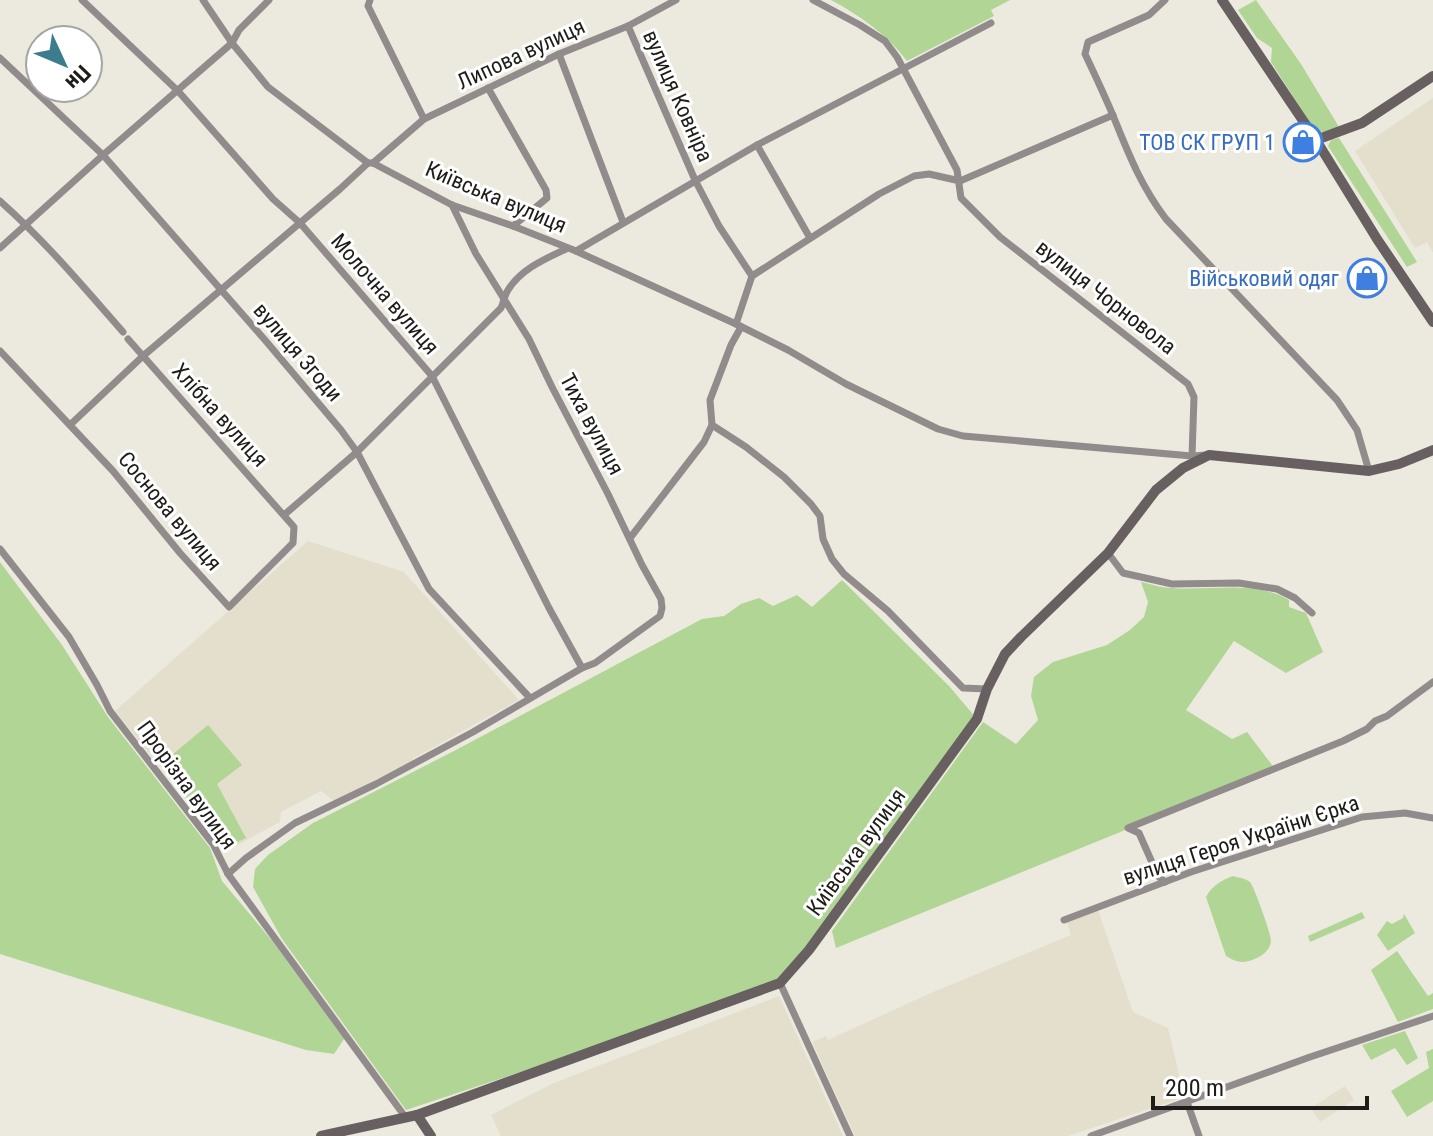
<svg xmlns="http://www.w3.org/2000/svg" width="1433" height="1136" viewBox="0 0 1433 1136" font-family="'Roboto Condensed',sans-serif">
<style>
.built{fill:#e3dfcc}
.green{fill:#b0d594}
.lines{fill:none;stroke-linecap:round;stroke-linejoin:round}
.street{stroke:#918b8c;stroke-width:7}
.secondary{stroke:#675f60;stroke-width:10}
.labels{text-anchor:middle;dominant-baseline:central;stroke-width:6;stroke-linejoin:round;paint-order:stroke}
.street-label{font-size:22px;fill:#1d1c18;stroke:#fff}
.shop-label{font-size:22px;fill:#366cbe;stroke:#fff;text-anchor:end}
</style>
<rect width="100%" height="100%" fill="#eceade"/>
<!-- built -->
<g class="built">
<path d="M1433 98V253L1427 242 1415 248 1355 151Z"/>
<path d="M308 541 404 572 519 700 414 758 408 764 334 801 321 791 281 812 280 822 228 850 115 711Z"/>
<path d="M1098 910 1133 1012 1168 1028 1183 1091 1179 1099 1068 1136H855L812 1042 826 1036 828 1040 933 992 1071 935 1067 922Z"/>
<path d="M779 996 843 1136H501L491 1115 554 1083Z"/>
<path d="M1345 1086 1354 1100 1320 1122 1311 1108Z"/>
</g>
<!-- green -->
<g class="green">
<path d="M831 0H1010L991 10 994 16 907 61C888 35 859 15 831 0Z"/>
<path d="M1256 0 1301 64 1339 127 1323 132 1314 129 1271 62 1272 48 1257 38 1238 10Z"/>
<path d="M1339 138 1417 262 1407 267 1328 146 1331 140Z"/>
<path d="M0 562 62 645 108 717 210 848 222 881 274 943 344 1039 334 1054 306 1050 0 954Z"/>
<path d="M842 580 949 686 977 719 780 983 752 995 406 1110 282 939 253 887 255 869 268 855 313 823 452 752 702 619 724 616 741 604 759 598 773 606 797 595 812 607Z"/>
<path d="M1141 582C1151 584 1161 588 1172 588 1210 591 1255 580 1289 600V607L1306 613 1323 652 1286 673 1234 641 1186 710 1232 739 1247 732 1275 769 836 948 832 931 983 722 1016 744 1038 720 1031 696 1034 677 1053 662 1107 645 1130 630 1144 617 1148 602Z"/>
<path d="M208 725 242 765 217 784 246 838 228 847 160 765Z"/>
<path d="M1233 876C1239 878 1245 878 1250 882 1254 886 1271 934 1271 941 1270 953 1255 961 1243 962 1237 962 1231 959 1226 956L1206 897C1213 885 1220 881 1233 876Z"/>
<path d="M1362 912 1365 918 1310 942 1308 936Z"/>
<path d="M1404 914 1415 933 1388 951 1377 935 1387 921 1392 924 1403 918Z"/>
<path d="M1397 951 1428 996 1433 993V1009L1398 1022 1371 970Z"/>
<path d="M1405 1031 1418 1058 1407 1065 1395 1048 1371 1060 1362 1045Z"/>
<path d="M1433 1049V1101L1407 1117 1391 1091 1429 1068 1426 1052Z"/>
</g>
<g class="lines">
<!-- street -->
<g class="street">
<path d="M82 0 178 91 273 199 300 223 432 376 549 608 582 668"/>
<path d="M203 0 232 43 268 87 368 163H373L452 205 513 226 576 251 736 324 788 350 846 384 938 429 963 436 1192 456 1206 455"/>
<path d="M370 0 368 6 424 119"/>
<path d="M813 0 860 25 885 41 897 57 957 170 961 198 1000 237 1188 384 1194 397 1192 456"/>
<path d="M1165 0 1149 15 1088 42 1085 54C1095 75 1105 96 1114 118 1129 155 1141 186 1166 219L1337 400 1357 430 1369 471"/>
<path d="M628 26 695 180 719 226 752 276"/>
<path d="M559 54 623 222"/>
<path d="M0 58 103 155 265 340 341 430 357 452 429 589 530 698"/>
<path d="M488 88 546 190 547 198 513 226"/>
<path d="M757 145 810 238"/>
<path d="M373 163 424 119 559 54 628 26 676 0"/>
<path d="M0 201C45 241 83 286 123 332"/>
<path d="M0 248 103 155 232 43 239 30 269 0"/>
<path d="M576 251 757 145 991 23"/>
<path d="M736 324 752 276 879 194 914 176 929 174 960 181 1113 115"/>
<path d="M0 351 113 471 180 553 229 607 293 543 294 527 128 339"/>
<path d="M71 424 143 356 340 189 368 163"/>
<path d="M712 425 746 447 784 477 811 504 820 516 823 539 832 559 844 574 888 611 963 688 987 689"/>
<path d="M284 515 357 452 501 308C504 302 504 296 508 290 521 269 545 259 566 249"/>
<path d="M630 538 704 442 712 425 710 400 731 345 741 327"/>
<path d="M0 549 69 637 97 685 110 711 213 844 228 874 406 1118"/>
<path d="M1108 553 1123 573 1172 584 1239 583 1277 589 1295 598 1312 613"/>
<path d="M228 874 246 858 295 823 376 784 473 732 582 668 595 663 660 616 662 608 661 599 642 565 608 494 552 387 529 339 476 254 452 205"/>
<path d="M1165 882 1158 876 1139 833 1128 828 1343 741 1367 729 1375 721 1387 716 1433 682"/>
<path d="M1064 920 1191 872 1362 817 1405 813 1433 818"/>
<path d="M780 983 850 1136"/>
<path d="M1187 1102 1199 1136"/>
<path d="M1091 1136 1310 1057 1433 1016"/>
</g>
<!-- secondary -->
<g class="secondary">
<path d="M1222 0 1316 140 1377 239 1433 322"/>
<path d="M1316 140 1362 123 1433 76"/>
<path d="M417 1115 431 1136"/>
<path d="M321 1136 417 1115 780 983 809 950 977 719 987 689 1005 654 1021 637 1108 553 1156 490 1183 468 1209 455 1369 471 1399 464 1433 450"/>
</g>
</g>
<!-- icons -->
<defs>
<symbol id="shop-ring" viewBox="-11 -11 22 22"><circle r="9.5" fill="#fff" stroke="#3f7fe0" stroke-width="1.5"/><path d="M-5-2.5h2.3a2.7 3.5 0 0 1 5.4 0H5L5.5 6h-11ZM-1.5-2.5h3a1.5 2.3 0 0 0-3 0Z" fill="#3f7fe0"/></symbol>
</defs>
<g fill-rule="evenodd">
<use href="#shop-ring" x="1281" y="120" width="44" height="44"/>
<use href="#shop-ring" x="1345" y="256" width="44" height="44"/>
</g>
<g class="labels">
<!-- street labels -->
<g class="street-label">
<text transform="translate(521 54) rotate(-25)">Липова вулиця</text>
<text transform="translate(678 96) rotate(66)">вулиця Ковніра</text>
<text transform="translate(496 197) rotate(23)">Київська вулиця</text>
<text transform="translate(385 294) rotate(49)">Молочна вулиця</text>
<text transform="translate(1106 297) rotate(38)">вулиця Чорновола</text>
<text transform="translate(298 352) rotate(49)">вулиця Згоди</text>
<text transform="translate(220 415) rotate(48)">Хлібна вулиця</text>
<text transform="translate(592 424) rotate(62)">Тиха вулиця</text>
<text transform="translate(170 511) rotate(50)">Соснова вулиця</text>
<text transform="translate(187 785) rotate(54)">Прорізна вулиця</text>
<text transform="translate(1241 840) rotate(-18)">вулиця Героя України Єрка</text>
<text transform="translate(856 852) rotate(-54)">Київська вулиця</text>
</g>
<!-- shop labels -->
<g class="shop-label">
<text x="1275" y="142">ТОВ СК ГРУП 1</text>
<text x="1339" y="278">Військовий одяг</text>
</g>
</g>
<!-- north arrow -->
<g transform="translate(64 64) rotate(134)"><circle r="38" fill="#ffffff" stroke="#a5a4a3" stroke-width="2"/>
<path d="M0-6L14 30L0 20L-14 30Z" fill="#3b7d8e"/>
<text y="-12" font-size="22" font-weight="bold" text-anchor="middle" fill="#1d1c18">Пн</text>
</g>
<!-- scale -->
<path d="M1153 1096v12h214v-12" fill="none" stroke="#1d1c18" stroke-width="4"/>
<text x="1165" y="1096" font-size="24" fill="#1d1c18" stroke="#ffffff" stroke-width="6" paint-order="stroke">200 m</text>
</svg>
